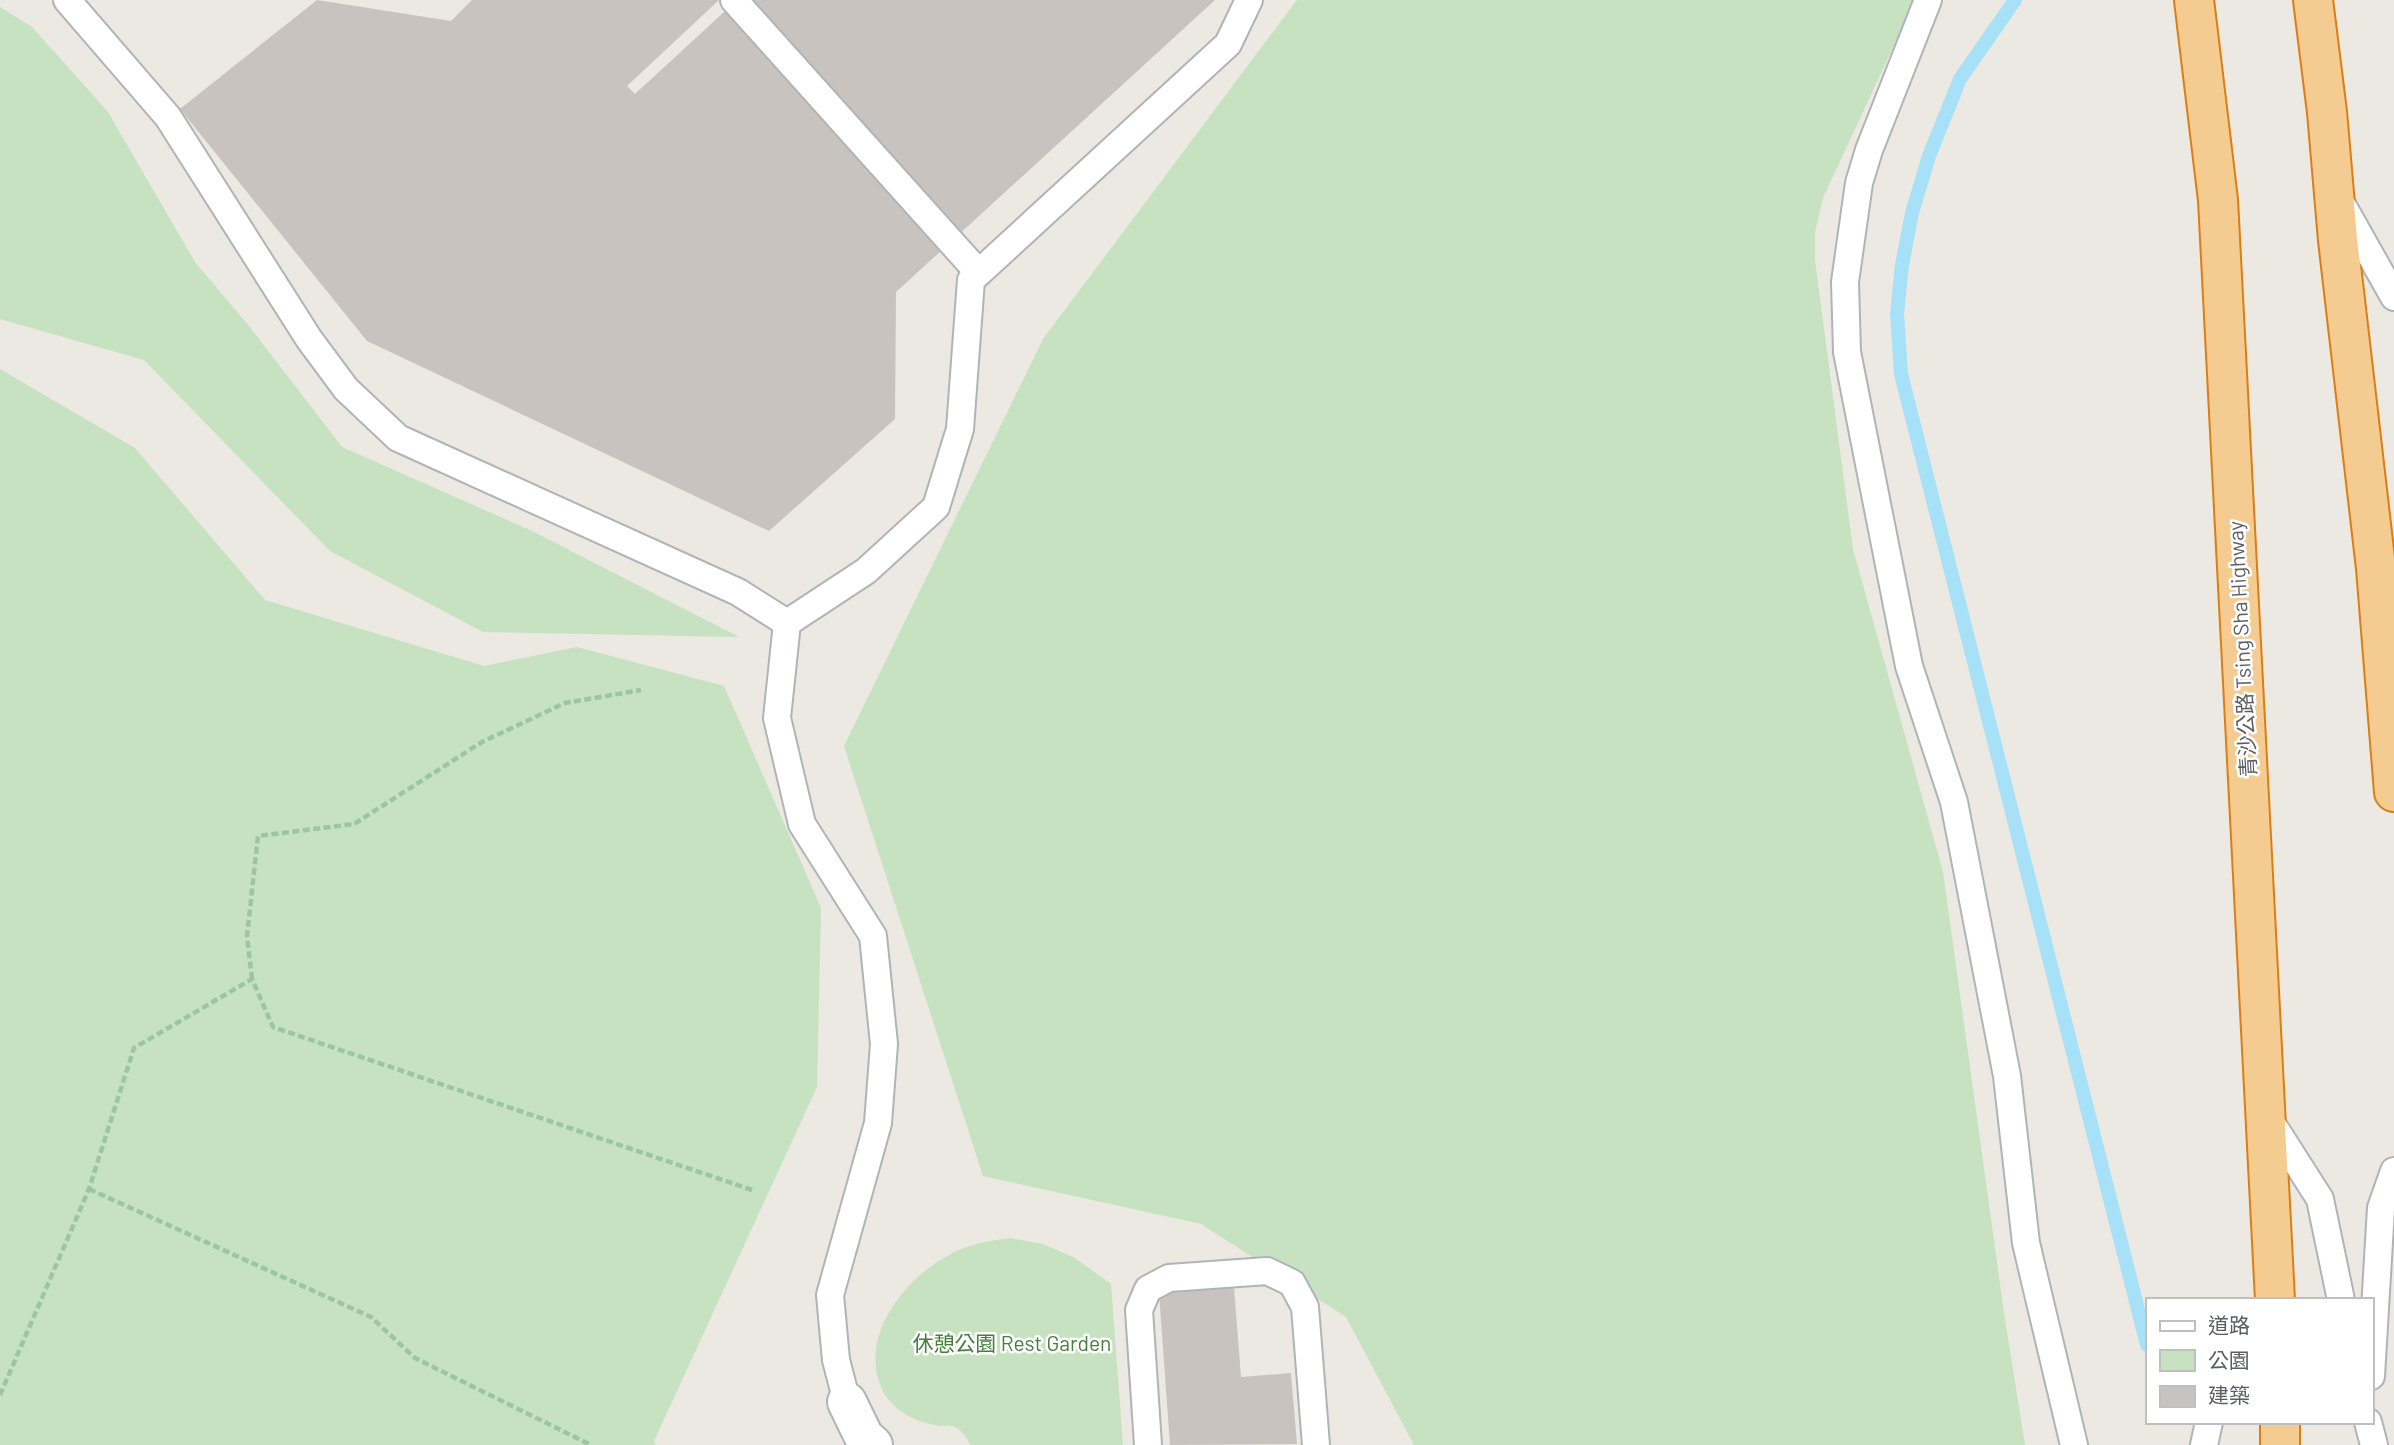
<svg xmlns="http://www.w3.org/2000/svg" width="2394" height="1445" viewBox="0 0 2394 1445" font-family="Barlow,'Noto Sans TC',sans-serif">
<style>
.green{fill:#c6e2c0}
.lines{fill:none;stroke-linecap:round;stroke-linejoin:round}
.stream{stroke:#a7e1f8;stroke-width:14}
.building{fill:#c8c3bf}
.service-casing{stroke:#b0b4b7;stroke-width:30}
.minor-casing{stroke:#b0b4b7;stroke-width:42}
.motorway-casing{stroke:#dc7e12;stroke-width:42}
.path{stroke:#9cc5a1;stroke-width:4.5;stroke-dasharray:7 3.5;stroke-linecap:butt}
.service{stroke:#fff;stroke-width:26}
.minor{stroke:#fff;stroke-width:38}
.motorway{stroke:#f4cc91;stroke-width:38}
.labels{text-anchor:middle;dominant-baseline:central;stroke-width:5;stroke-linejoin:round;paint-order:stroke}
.street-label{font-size:21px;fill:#5b5f62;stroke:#fff}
.park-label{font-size:21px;fill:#43803b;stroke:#fff}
</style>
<rect width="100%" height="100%" fill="#ece8e2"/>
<!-- green -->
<g class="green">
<path d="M1297 0H1915L1823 198 1815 232V260L1853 549 1943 872 2004 1313 2025 1445H1414L1346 1317 1201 1224 983 1176 844 746 1043 339Z"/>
<path d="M0 7 32 27 108 112 195 262 249 326 342 447 530 530 739 637 483 632 330 551 144 360 0 319Z"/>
<path d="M0 369 135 448 265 600 484 666 577 647 724 686 821 908 817 1087 654 1441 656 1445H0Z"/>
<path d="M1010 1238 1043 1244 1075 1258 1111 1284 1123 1445H970C967 1438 961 1428 952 1426 949 1425 945 1426 941 1426 917 1423 891 1411 881 1387 860 1337 902 1282 944 1258 964 1245 987 1241 1010 1238Z"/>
</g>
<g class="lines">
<!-- stream -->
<path class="stream" d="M2015 0 1960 79 1929 156 1912 213 1902 265 1897 314 1901 374 2147 1345"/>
</g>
<!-- building -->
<g class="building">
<path d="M317 0 451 21 472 0H719L627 86 635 94 737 0H1215L896 292 895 419 769 531 367 341 180 109Z"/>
<path d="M1234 1287 1241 1377 1291 1373 1297 1444 1170 1445 1159 1293Z"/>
</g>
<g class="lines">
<defs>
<g id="service">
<path d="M67 0 168 117 309 339 346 389 398 438 738 592 787 623"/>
<path d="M734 0 978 272"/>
<path d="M1928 0 1869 150 1859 183 1845 282 1847 352 1909 666 1954 802 2007 1076 2026 1243 2074 1445"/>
<path d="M2340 201 2394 297"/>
<path d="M787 623 866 571 936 507 960 429 971 280 1228 44 1249 0"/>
<path d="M787 623 777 718 802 824 873 936 884 1044 878 1123 830 1295 836 1360 847 1402"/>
<path d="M2267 1116 2320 1199 2341 1300"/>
<path d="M2371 1376 2381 1208 2394 1171"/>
<path d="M2368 1422 2374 1445"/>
<path d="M1148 1445 1139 1310 1148 1289 1169 1278 1267 1271 1292 1283 1305 1307 1316 1445"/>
<path d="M2204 1445 2209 1422"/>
</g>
<path id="minor" d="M847 1402 864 1437 873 1445"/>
<g id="motorway">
<path d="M2194 0 2218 200 2275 1300"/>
<path d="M2313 0 2327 112 2338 240 2376 568 2394 792"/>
<path d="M2280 1422V1445"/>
</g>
</defs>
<!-- service casing -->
<use href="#service" class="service-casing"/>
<!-- minor casing -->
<use href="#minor" class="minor-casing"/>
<!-- motorway casing -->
<use href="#motorway" class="motorway-casing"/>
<!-- path -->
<g class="path">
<path d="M252 979 247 936 258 836 354 824 482 742 565 703 641 690"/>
<path d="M89 1189 371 1317 415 1358 591 1445"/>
<path d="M0 1395 89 1189 134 1048 252 979 273 1027 752 1190"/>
</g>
<!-- service -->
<use href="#service" class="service"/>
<!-- minor -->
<use href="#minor" class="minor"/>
<!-- motorway -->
<use href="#motorway" class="motorway"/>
</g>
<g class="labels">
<!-- street labels -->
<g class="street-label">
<text transform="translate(2241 649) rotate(-93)">青沙公路 Tsing Sha Highway</text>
</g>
<!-- park labels -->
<g class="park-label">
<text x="1012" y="1342">休憩公園 Rest Garden</text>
</g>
</g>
<!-- legend -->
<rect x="2146" y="1298" width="228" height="126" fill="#ffffff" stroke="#bdbfc0" stroke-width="2"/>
<rect x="2160" y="1321" width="35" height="10" fill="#ffffff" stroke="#bdbfc0" stroke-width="2"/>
<text x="2208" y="1333" font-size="21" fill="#5b5f62">道路</text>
<rect x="2160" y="1350" width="35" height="21" fill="#c6e2c0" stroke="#bdbfc0" stroke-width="2"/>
<text x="2208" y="1368" font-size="21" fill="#5b5f62">公園</text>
<rect x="2160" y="1386" width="35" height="21" fill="#c8c3bf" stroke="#bdbfc0" stroke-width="2"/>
<text x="2208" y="1403" font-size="21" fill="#5b5f62">建築</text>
</svg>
